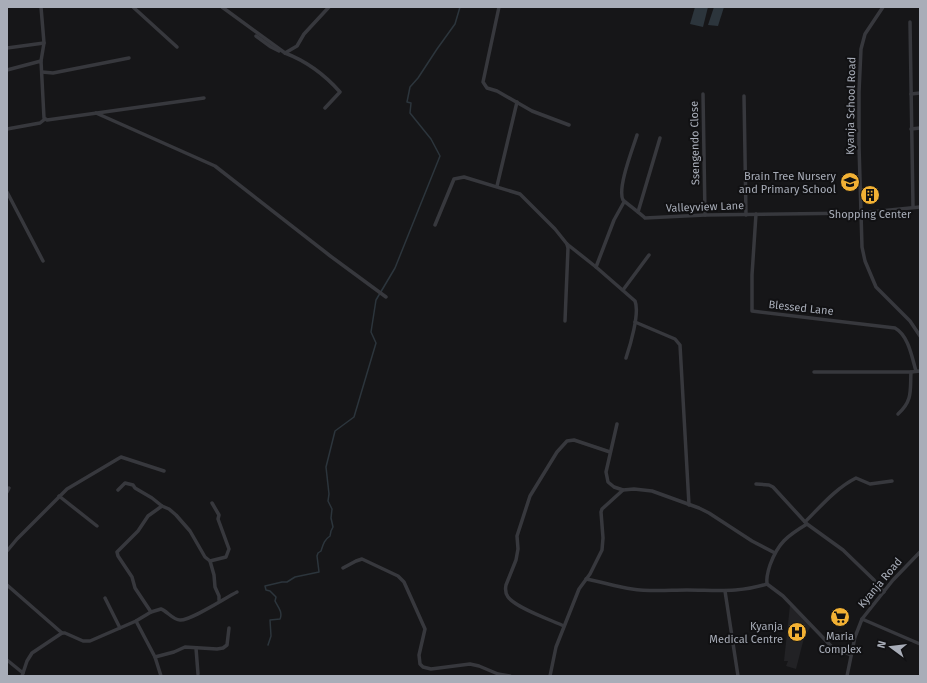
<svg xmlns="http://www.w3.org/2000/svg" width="927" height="683" viewBox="0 0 927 683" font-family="'Fira Sans',sans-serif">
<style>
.built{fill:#222225}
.water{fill:#2c353c}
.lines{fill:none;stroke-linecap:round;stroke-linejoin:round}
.stream{stroke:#2c353c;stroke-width:1.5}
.minor{stroke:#37383d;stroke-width:3.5}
.labels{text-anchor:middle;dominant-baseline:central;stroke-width:4;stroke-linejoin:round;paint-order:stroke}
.street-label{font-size:11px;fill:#a8adb8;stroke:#111113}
.poi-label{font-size:11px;fill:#a8adb8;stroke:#111113;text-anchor:end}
</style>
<rect width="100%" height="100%" fill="#161618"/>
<!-- built -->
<path class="built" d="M790 605 811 626 804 638 796 669 786 666 788 661H784Z"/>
<!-- water -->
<g class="water">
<path d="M695 7H708L703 27 690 24Z"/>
<path d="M714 7H724L718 26 708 25Z"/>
</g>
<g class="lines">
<!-- stream -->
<path class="stream" d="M268 645 271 636 270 620 280 619C283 612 278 607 275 601L276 597 270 591 266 590 265 586 282 582H287L295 577 319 572 317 556 318 553 321 551C323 545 324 540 330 536L331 531 333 527 331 518 332 509 328 501 329 494 326 467 335 431 354 417 376 343 371 332 376 300 395 268 440 156 431 139 410 113 411 103 407 102 410 87 418 78 437 49 455 24 460 7"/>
<!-- minor -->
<g class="minor">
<path d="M133 7 177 47"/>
<path d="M222 7 285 53C306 61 325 75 340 92L325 108"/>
<path d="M499 7 483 82 487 88 497 91 532 111 569 125"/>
<path d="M883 7 865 34 861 49 859 92V146L862 247 865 261 876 287 910 321 920 336"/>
<path d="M910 22 913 207"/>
<path d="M256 36 271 47 279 51"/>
<path d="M7 48 44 43"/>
<path d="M285 53 297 46 304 34 329 7"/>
<path d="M41 61 44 43 41 7"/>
<path d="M7 70 41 61 44 118 47 120 204 98"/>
<path d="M42 72 53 73 129 58"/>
<path d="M703 94 705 215"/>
<path d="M911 94 920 93"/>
<path d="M744 96 746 215"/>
<path d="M96 113 215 166 329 255 386 297"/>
<path d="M7 129 40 123 45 119"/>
<path d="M911 129 920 128"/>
<path d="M637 135C633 148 617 188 623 200 625 202 642 215 645 218L705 215 860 213 920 207"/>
<path d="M497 186 517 102"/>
<path d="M7 192 43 261"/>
<path d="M638 212 660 138"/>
<path d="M756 214 752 275V311L895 328C909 336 912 358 916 371"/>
<path d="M435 225 454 179 464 177 520 194 555 229 567 244 596 267 635 301C640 313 630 346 626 358"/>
<path d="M596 267 614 220 624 202"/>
<path d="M623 290 649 255"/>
<path d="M565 321 568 248 567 244"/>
<path d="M635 322 675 339 680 345 689 505"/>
<path d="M814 372H911L920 371"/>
<path d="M898 414C913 401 910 390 911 372"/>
<path d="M617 424 606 472 608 482 614 487 623 490 634 489 652 491 699 508 709 513 752 541 775 553"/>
<path d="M756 484 769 485 773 487 806 523"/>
<path d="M118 490 125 483 133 485 135 488 152 498 162 506 169 509 176 515 190 531 205 557 210 561 214 575 215 587 219 596V600"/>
<path d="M7 492 9 488"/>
<path d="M59 496 97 526"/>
<path d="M805 522C820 507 836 488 856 478L870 484 892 481"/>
<path d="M7 551 17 539 67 489 121 457 164 471"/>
<path d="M210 561 226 557 229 549 218 519 219 515 212 503"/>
<path d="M343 568 356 561 362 559 398 576 404 582 425 629 419 655 420 664 423 667 431 669 470 664 479 666 498 674 510 676"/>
<path d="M586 579C602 582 617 587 632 589 650 592 669 590 687 590 716 590 739 593 767 584"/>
<path d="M7 585 62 633"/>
<path d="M725 591 738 676"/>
<path d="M105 598 120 628"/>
<path d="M151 612 135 588 132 577 118 556 117 552 138 531 148 516 162 506"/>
<path d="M862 619 920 644"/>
<path d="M136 621 155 657 161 676"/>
<path d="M564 626C551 620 516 608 508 597 505 593 505 590 506 585L516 560 518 549 517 536 530 496 557 452 567 441 574 440 610 452"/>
<path d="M196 648 198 674"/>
<path d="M851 655 832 647 783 596 767 584C766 577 768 571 770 565 778 543 787 536 807 524L843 550 874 580 884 592"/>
<path d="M155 657 174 652 185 647 217 649 223 648 227 645 229 628"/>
<path d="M7 660 23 673"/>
<path d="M22 676 27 661 32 653 62 633H65L83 641H90L136 621 151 612 161 609C167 611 173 620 180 620 190 621 225 598 237 592"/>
<path d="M550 676 556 647 579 589 590 574 602 550 603 538 601 512 602 509 623 490"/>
<path d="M847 676 855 637 862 619 893 580 920 552"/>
</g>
</g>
<!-- icons -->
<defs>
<symbol id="school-disc" viewBox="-11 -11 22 22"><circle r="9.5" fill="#f2b134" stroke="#111113"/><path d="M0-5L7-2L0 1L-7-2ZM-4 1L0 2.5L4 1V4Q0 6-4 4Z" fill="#111"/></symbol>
<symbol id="building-disc" viewBox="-11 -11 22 22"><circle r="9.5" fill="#f2b134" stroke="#111113"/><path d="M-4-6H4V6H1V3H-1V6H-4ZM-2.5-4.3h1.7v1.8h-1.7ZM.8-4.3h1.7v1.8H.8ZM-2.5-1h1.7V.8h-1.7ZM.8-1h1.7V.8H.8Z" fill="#111"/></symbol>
<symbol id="supermarket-disc" viewBox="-11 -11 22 22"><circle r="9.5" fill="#f2b134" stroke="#111113"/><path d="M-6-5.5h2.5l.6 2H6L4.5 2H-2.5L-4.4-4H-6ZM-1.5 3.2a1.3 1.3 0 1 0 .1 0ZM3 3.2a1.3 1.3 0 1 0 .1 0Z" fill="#111"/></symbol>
<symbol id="hospital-disc" viewBox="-11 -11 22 22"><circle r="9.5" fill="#f2b134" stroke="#111113"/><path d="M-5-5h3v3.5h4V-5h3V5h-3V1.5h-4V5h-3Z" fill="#111"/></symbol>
</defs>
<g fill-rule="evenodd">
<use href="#school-disc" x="839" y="171" width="22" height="22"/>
<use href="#building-disc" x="859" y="184" width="22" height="22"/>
<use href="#supermarket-disc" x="829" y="606" width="22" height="22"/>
<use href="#hospital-disc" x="786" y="621" width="22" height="22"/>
</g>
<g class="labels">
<!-- street labels -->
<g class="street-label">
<text transform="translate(851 106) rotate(-89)">Kyanja School Road</text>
<text transform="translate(695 143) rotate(-91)">Ssengendo Close</text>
<text transform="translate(705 207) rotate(-2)">Valleyview Lane</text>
<text transform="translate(801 308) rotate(6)">Blessed Lane</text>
<text transform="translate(880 583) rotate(-50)">Kyanja Road</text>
</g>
<!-- poi labels -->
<g class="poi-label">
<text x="836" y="176">Brain Tree Nursery<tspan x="836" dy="13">and Primary School</tspan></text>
<text x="870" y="214" text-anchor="middle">Shopping Center</text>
<text x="783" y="626">Kyanja<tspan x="783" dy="13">Medical Centre</tspan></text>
<text x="840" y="636" text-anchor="middle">Maria<tspan x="840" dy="13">Complex</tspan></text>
</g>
</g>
<!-- border -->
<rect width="927" height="683" fill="none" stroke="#a8adb8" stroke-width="16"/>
<!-- north arrow -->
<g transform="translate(891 647) rotate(285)" stroke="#111113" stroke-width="3" paint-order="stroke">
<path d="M0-3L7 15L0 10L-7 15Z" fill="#a8adb8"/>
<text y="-6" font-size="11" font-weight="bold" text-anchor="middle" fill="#a8adb8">N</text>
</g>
</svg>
